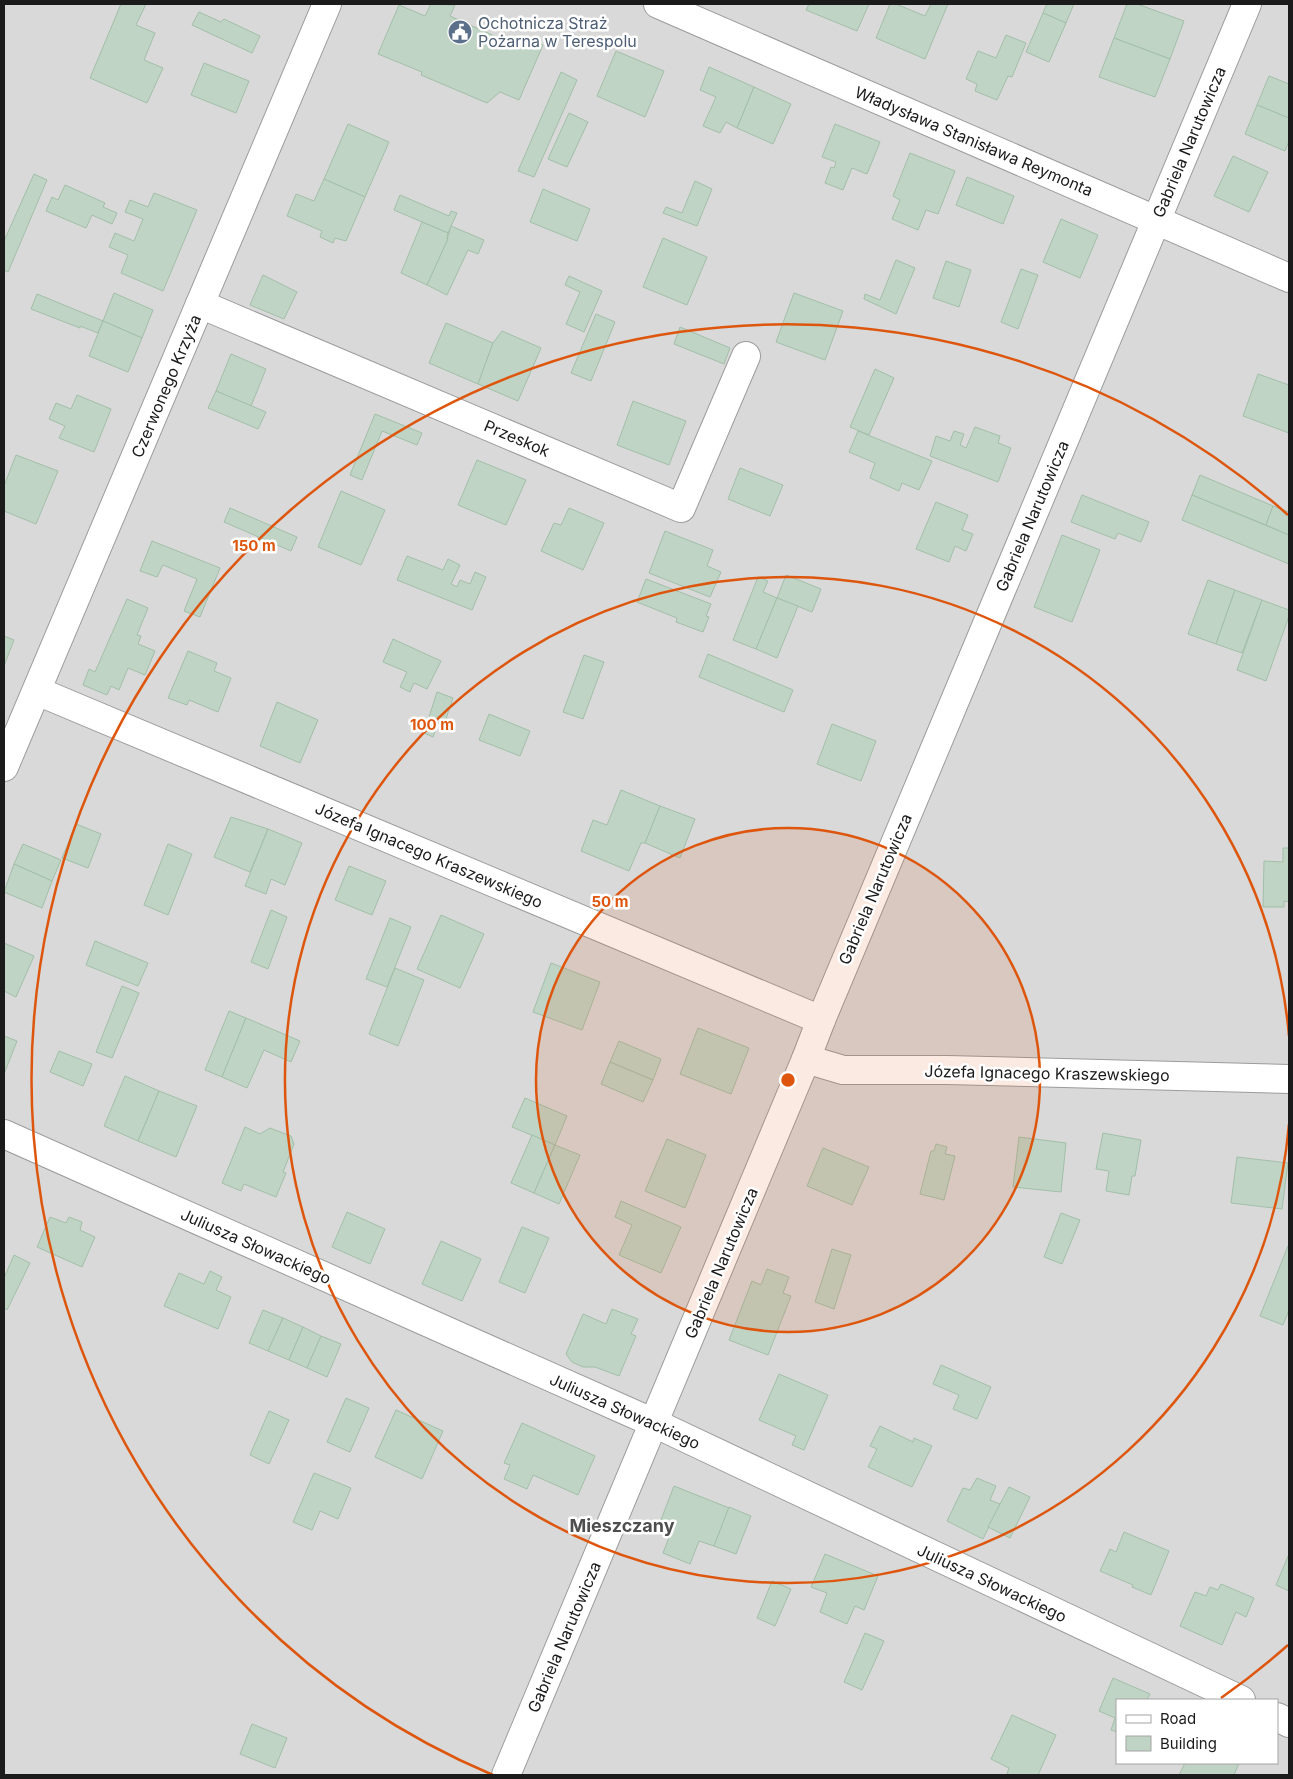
<svg xmlns="http://www.w3.org/2000/svg" width="1293" height="1779" viewBox="0 0 1293 1779" font-family="Inter,sans-serif">
<style>
.residential{fill:#d8d9d8;fill-rule:evenodd}
.building{fill:#c0d4c5;stroke:#a2bfa9}
.lines{fill:none;stroke-linecap:round;stroke-linejoin:round}
.minor-casing{stroke:#9c9c9c;stroke-width:30}
.minor{stroke:#fff;stroke-width:28}
.ring{fill:none;stroke:#de560d;stroke-width:2.5}
.labels{text-anchor:middle;dominant-baseline:central;stroke-width:5;stroke-linejoin:round;paint-order:stroke}
.service-label{font-size:16px;fill:#4e5e75;stroke:#fff;text-anchor:start}
.street-label{font-size:16px;fill:#1b1b1b;stroke:#fff}
.neighbourhood-label{font-size:18px;font-weight:bold;fill:#4e4e4e;stroke:#fff}
.centre{fill:#de560d;stroke:#fff;stroke-width:2.5}
.ring-label{font-size:15px;text-anchor:middle;font-weight:bold;fill:#de560d;stroke:#fff;stroke-width:5;stroke-linejoin:round;paint-order:stroke}
</style>
<rect width="100%" height="100%" fill="#e0ede6"/>
<!-- residential -->
<path class="residential" d="M4 4H1289V1775H4ZM1117 1700H1277V1763H1117Z"/>
<!-- building -->
<g class="building">
<path d="M121 4H146L136 25 155 33 144 60 163 68 147 103 90 78Z"/>
<path d="M431 4 455 5 450 16 519 47 524 36 543 45 519 100 500 92 487 103 421 75 422 72 378 54 399 5 425 16Z"/>
<path d="M809 4H869L857 31 806 10Z"/>
<path d="M890 4H896L925 16 931 4H948L925 59 876 38Z"/>
<path d="M1047 4H1074L1066 23 1043 13Z"/>
<path d="M1127 4H1137L1184 21 1170 59 1114 38Z"/>
<path d="M199 12 221 22 224 19 260 36 252 53 192 25Z"/>
<path d="M1043 13 1066 23 1049 62 1026 52Z"/>
<path d="M1006 35 1026 43 1012 77 1008 76 997 100 975 91 977 84 966 79 978 51 996 58Z"/>
<path d="M1114 38 1170 59 1155 97 1099 77Z"/>
<path d="M616 51 664 71 645 117 597 96Z"/>
<path d="M204 63 249 81 236 113 191 95Z"/>
<path d="M709 67 754 87 737 128 726 122 720 133 703 126 716 97 700 90Z"/>
<path d="M561 72 577 80 534 177 518 171Z"/>
<path d="M1269 76 1289 84V118L1257 105Z"/>
<path d="M754 87 791 104 773 144 737 128Z"/>
<path d="M1257 105 1289 118V141L1285 151 1245 134Z"/>
<path d="M569 113 588 122 567 167 548 159Z"/>
<path d="M348 124 389 142 365 197 324 179Z"/>
<path d="M835 124 880 142 867 174 852 168 843 190 825 183 831 167 834 168 836 162 822 157Z"/>
<path d="M910 153 955 171 938 214 926 210 918 230 892 219 900 200 893 196Z"/>
<path d="M1233 156 1268 172 1249 212 1214 196Z"/>
<path d="M34 174 47 180 8 272 4 270V241Z"/>
<path d="M967 177 1014 196 1003 224 956 205Z"/>
<path d="M324 179 365 197 346 241 335 238 333 243 320 237 322 231 287 216 296 194 314 201Z"/>
<path d="M695 181 712 189 697 226 663 213 666 207 682 213Z"/>
<path d="M65 185 105 203 103 207 117 213 112 224 92 215 86 228 46 211 52 197 58 200Z"/>
<path d="M543 189 590 209 577 241 530 222Z"/>
<path d="M154 193 197 210 163 291 121 273 128 255 109 247 115 233 134 241 143 219 125 212 130 200 148 207Z"/>
<path d="M400 195 449 216 451 211 457 213 448 233 394 210Z"/>
<path d="M1061 219 1098 235 1080 278 1043 262Z"/>
<path d="M422 222 448 233 447 239H448L427 285 401 273Z"/>
<path d="M451 226 484 240 478 254 468 250 447 295 427 285 448 239H447Z"/>
<path d="M663 238 707 257 687 305 643 287Z"/>
<path d="M896 260 915 268 896 314 864 299 865 294 880 300Z"/>
<path d="M946 261 971 270 959 307 933 298Z"/>
<path d="M1021 269 1038 275 1018 329 1001 322Z"/>
<path d="M263 275 297 292 284 319 250 305Z"/>
<path d="M569 276 602 291 584 332 566 324 580 292 565 285Z"/>
<path d="M114 293 153 310 142 338 103 321Z"/>
<path d="M794 293 843 311 825 360 776 342Z"/>
<path d="M37 294 103 321 98 333 80 326V328L31 309Z"/>
<path d="M596 314 615 322 591 381 571 373Z"/>
<path d="M103 321 142 338 128 372 89 356Z"/>
<path d="M446 323 493 343 478 384 429 363Z"/>
<path d="M680 327 730 348 724 364 674 344Z"/>
<path d="M502 331 541 348 518 401 478 384 493 343Z"/>
<path d="M231 354 266 369 251 406 216 391Z"/>
<path d="M875 369 894 378 869 435 850 427Z"/>
<path d="M1258 374 1289 385V433L1243 416Z"/>
<path d="M216 391 266 412 258 429 208 408Z"/>
<path d="M77 395 111 409 94 452 59 438 65 426 49 419 56 403 71 409Z"/>
<path d="M633 401 686 421 669 465 617 445Z"/>
<path d="M375 414 422 433 417 445 382 431 362 480 350 475Z"/>
<path d="M975 427 1000 436 998 443 1011 448 998 482 930 456 936 436 950 441 954 431 964 434 960 445 966 448Z"/>
<path d="M858 431 932 461 919 490 902 483 899 491 870 478 875 463 849 452Z"/>
<path d="M16 455 58 471 36 524 4 511V486Z"/>
<path d="M477 460 526 480 506 525 458 505Z"/>
<path d="M740 468 783 485 770 516 728 499Z"/>
<path d="M1200 475 1273 506 1266 525 1192 495Z"/>
<path d="M341 491 385 510 361 565 318 547Z"/>
<path d="M1082 495 1149 522 1141 542 1118 533 1115 539 1071 522Z"/>
<path d="M1192 495 1289 535V564L1182 520Z"/>
<path d="M936 502 968 515 962 530 973 534 966 551 955 546 949 562 916 549Z"/>
<path d="M1273 506 1289 512V535L1266 525Z"/>
<path d="M230 508 297 537 291 551 224 522Z"/>
<path d="M569 508 604 523 583 570 541 551 554 523 561 525Z"/>
<path d="M665 531 713 550 707 566 721 572 710 597 649 573Z"/>
<path d="M1062 535 1100 550 1072 622 1034 607Z"/>
<path d="M152 541 220 568 200 617 184 611 197 579 163 565 157 577 140 571Z"/>
<path d="M407 556 443 570 448 559 460 565 451 584 457 587 460 580 470 584 475 572 486 577 472 610 397 580Z"/>
<path d="M786 575 821 589 812 612 777 598Z"/>
<path d="M758 577 768 581 763 592 777 598 756 649 733 640Z"/>
<path d="M646 579 711 604 706 616 709 617 703 632 676 622 677 618 637 602Z"/>
<path d="M1208 580 1235 590 1216 644 1188 634Z"/>
<path d="M1235 590 1262 600 1242 653 1216 644Z"/>
<path d="M777 598 798 606 777 658 756 649Z"/>
<path d="M127 599 148 608 137 635 141 636 138 644 155 651 145 675 128 668 119 690 111 686 107 695 83 685 89 669 95 672Z"/>
<path d="M1262 600 1289 610V616L1266 681 1237 670Z"/>
<path d="M4 636 14 640 4 666Z"/>
<path d="M393 639 441 661 427 689 414 683 410 692 400 687 407 672 383 662Z"/>
<path d="M188 651 217 663 214 671 231 678 218 712 189 700 187 705 168 698Z"/>
<path d="M708 654 793 690 784 712 699 677Z"/>
<path d="M584 655 604 662 583 719 563 712Z"/>
<path d="M437 692 453 698 444 725 438 723 433 737 424 733Z"/>
<path d="M277 702 318 720 300 763 260 746Z"/>
<path d="M489 714 530 731 520 756 479 740Z"/>
<path d="M832 724 876 741 861 781 817 764Z"/>
<path d="M621 790 660 806 645 843H641L629 871 581 851 593 820 607 825Z"/>
<path d="M660 806 695 819 680 858 645 843Z"/>
<path d="M231 817 268 829 250 872 214 857Z"/>
<path d="M76 824 101 834 88 868 62 858Z"/>
<path d="M268 829 302 843 285 885 271 879 266 894 245 886Z"/>
<path d="M23 844 61 860 52 881 14 864Z"/>
<path d="M168 844 192 854 168 915 144 905Z"/>
<path d="M1283 848H1289V902L1284 901V907H1263L1264 861 1283 862Z"/>
<path d="M14 864 52 881 42 908 4 892Z"/>
<path d="M349 866 386 881 372 915 335 900Z"/>
<path d="M271 910 287 917 268 969 251 962Z"/>
<path d="M441 915 484 934 460 988 417 969Z"/>
<path d="M390 918 411 927 387 987 366 979Z"/>
<path d="M95 941 148 963 138 986 86 965Z"/>
<path d="M4 943 34 956 16 997 4 991Z"/>
<path d="M551 963 600 982 582 1030 533 1012Z"/>
<path d="M395 968 424 980 398 1046 369 1034Z"/>
<path d="M122 986 139 993 112 1058 96 1052Z"/>
<path d="M229 1011 246 1018 222 1077 205 1070Z"/>
<path d="M246 1018 300 1041 291 1062 264 1050 247 1088 222 1077Z"/>
<path d="M698 1028 749 1048 731 1094 680 1074Z"/>
<path d="M4 1036 17 1041 4 1074Z"/>
<path d="M619 1041 661 1059 653 1080 610 1062Z"/>
<path d="M59 1051 92 1064 83 1086 50 1072Z"/>
<path d="M610 1062 653 1080 643 1102 601 1084Z"/>
<path d="M125 1076 159 1091 138 1141 104 1126Z"/>
<path d="M159 1091 197 1106 176 1157 138 1141Z"/>
<path d="M525 1098 567 1116 555 1145 512 1127Z"/>
<path d="M245 1127 260 1134 270 1128 291 1136 294 1144 283 1172 286 1173 276 1197 244 1184 241 1191 222 1183Z"/>
<path d="M1103 1133 1141 1140 1135 1176H1132L1129 1195 1106 1191 1109 1171 1096 1169Z"/>
<path d="M532 1135 555 1145 534 1193 511 1183Z"/>
<path d="M1019 1137 1066 1143 1061 1192 1013 1187Z"/>
<path d="M667 1139 706 1155 685 1208 645 1191Z"/>
<path d="M936 1144 947 1147 945 1154 955 1156 944 1200 920 1194 931 1151H934Z"/>
<path d="M555 1145 580 1155 559 1204 534 1193Z"/>
<path d="M823 1148 869 1167 852 1205 807 1186Z"/>
<path d="M1237 1157 1288 1163 1282 1209 1231 1203Z"/>
<path d="M621 1201 681 1227 661 1273 619 1255 632 1225 615 1217Z"/>
<path d="M347 1212 385 1229 370 1264 332 1247Z"/>
<path d="M1061 1213 1080 1220 1062 1264 1044 1257Z"/>
<path d="M50 1217 66 1223 69 1217 82 1222 80 1230 95 1237 82 1267 37 1247Z"/>
<path d="M522 1227 549 1238 525 1293 499 1282Z"/>
<path d="M441 1241 481 1259 462 1301 422 1284Z"/>
<path d="M1288 1246H1289V1310L1283 1325 1260 1316Z"/>
<path d="M832 1249 851 1255 834 1309 815 1302Z"/>
<path d="M14 1255 30 1263 7 1310 4 1308V1278Z"/>
<path d="M767 1269 789 1277 783 1293 791 1296 768 1355 729 1340 752 1281 761 1285Z"/>
<path d="M210 1271 222 1277 216 1290 231 1297 218 1329 164 1306 179 1273 204 1284Z"/>
<path d="M612 1309 638 1319 631 1334 636 1336 619 1376 595 1367H583L572 1362 566 1354 583 1314 606 1324Z"/>
<path d="M263 1310 283 1318 268 1351 249 1343Z"/>
<path d="M283 1318 303 1327 289 1360 268 1351Z"/>
<path d="M303 1327 321 1336 307 1368 289 1360Z"/>
<path d="M321 1336 341 1344 327 1377 307 1368Z"/>
<path d="M941 1365 991 1387 977 1419 953 1409 959 1395 933 1384Z"/>
<path d="M779 1374 828 1395 804 1450 792 1445 796 1436 759 1420Z"/>
<path d="M346 1398 369 1408 350 1452 327 1442Z"/>
<path d="M396 1410 443 1431 422 1479 375 1457Z"/>
<path d="M269 1411 289 1420 269 1464 250 1455Z"/>
<path d="M522 1423 595 1456 578 1495 533 1475 527 1489 504 1479 510 1465 504 1463Z"/>
<path d="M880 1426 913 1442 914 1438 932 1446 912 1487 868 1467 877 1449 870 1446Z"/>
<path d="M314 1473 351 1488 338 1519 320 1511 312 1530 293 1522Z"/>
<path d="M977 1478 996 1486 990 1500 1000 1504 983 1539 947 1521 963 1488 970 1490Z"/>
<path d="M674 1486 729 1508 714 1546 699 1541 690 1564 663 1553 672 1530 659 1525Z"/>
<path d="M1009 1487 1030 1497 1010 1538 988 1527Z"/>
<path d="M729 1507 751 1516 736 1554 714 1546Z"/>
<path d="M1124 1532 1169 1551 1151 1595 1132 1587 1133 1585 1100 1571 1110 1549 1116 1552Z"/>
<path d="M825 1554 878 1576 864 1610 855 1606 847 1624 820 1612 827 1593 811 1587Z"/>
<path d="M1289 1554V1591L1276 1585Z"/>
<path d="M772 1581 791 1589 775 1626 757 1618Z"/>
<path d="M1221 1584 1254 1598 1246 1617 1236 1612 1222 1645 1180 1626 1195 1592 1206 1596 1210 1587 1218 1590Z"/>
<path d="M865 1633 884 1641 862 1690 844 1682Z"/>
<path d="M1113 1678 1150 1694 1147 1700H1117V1732L1111 1730 1115 1718 1099 1711Z"/>
<path d="M1012 1715 1056 1735 1038 1775H1010L1007 1774 1009 1768 991 1759Z"/>
<path d="M252 1724 287 1738 275 1768 240 1754Z"/>
<path d="M1185 1763H1239L1234 1775H1179Z"/>
</g>
<g class="lines">
<defs>
<g id="minor">
<path d="M658 4 1289 278"/>
<path d="M200 304 681 508 746 356"/>
<path d="M37 691 821 1020"/>
<path d="M4 767 327 4"/>
<path d="M806 1059 843 1070H947L1289 1079"/>
<path d="M4 1134 654 1423 1241 1700"/>
<path d="M1277 1717 1289 1723"/>
<path d="M506 1775 806 1059 821 1020 1247 4"/>
</g>
</defs>
<!-- minor casing -->
<use href="#minor" class="minor-casing"/>
<!-- minor -->
<use href="#minor" class="minor"/>
</g>
<!-- distance rings -->
<circle cx="788" cy="1080" r="252" fill="#de560d" fill-opacity=".12"/>
<g class="ring">
<circle cx="788" cy="1080" r="252"/>
<path d="M1289 1124A503 503 0 1 1 1289 1036"/>
<path d="M1288 1645A755 755 0 0 1 1221 1698M493 1775A755 755 0 1 1 1288 515"/>
</g>
<!-- icons -->
<defs>
<symbol id="civic-disc" viewBox="-11 -11 22 22"><circle r="9.5" fill="#5c6f8a" stroke="#fff"/><path d="M-.6-6.5H3V-4.5H.6V-3L4-1V1h2V6H-6V1h2V-1L-.6-3ZM-1.2 2.5V6h2.4V2.5Z" fill="#fff"/></symbol>
</defs>
<g fill-rule="evenodd">
<use href="#civic-disc" x="446" y="18" width="28" height="28"/>
</g>
<g class="labels">
<!-- service labels -->
<g class="service-label">
<text x="478" y="23">Ochotnicza Straż<tspan x="478" dy="18">Pożarna w Terespolu</tspan></text>
</g>
<!-- street labels -->
<g class="street-label">
<text transform="translate(974 141) rotate(23)">Władysława Stanisława Reymonta</text>
<text transform="translate(1189 142) rotate(-67)">Gabriela Narutowicza</text>
<text transform="translate(166 386) rotate(-67)">Czerwonego Krzyża</text>
<text transform="translate(517 438) rotate(23)">Przeskok</text>
<text transform="translate(1032 516) rotate(-67)">Gabriela Narutowicza</text>
<text transform="translate(429 855) rotate(23)">Józefa Ignacego Kraszewskiego</text>
<text transform="translate(875 889) rotate(-67)">Gabriela Narutowicza</text>
<text transform="translate(1047 1073) rotate(1)">Józefa Ignacego Kraszewskiego</text>
<text transform="translate(256 1246) rotate(24)">Juliusza Słowackiego</text>
<text transform="translate(721 1263) rotate(-67)">Gabriela Narutowicza</text>
<text transform="translate(625 1411) rotate(24)">Juliusza Słowackiego</text>
<text transform="translate(992 1583) rotate(25)">Juliusza Słowackiego</text>
<text transform="translate(564 1637) rotate(-67)">Gabriela Narutowicza</text>
</g>
<!-- neighbourhood labels -->
<g class="neighbourhood-label">
<text x="622" y="1525">Mieszczany</text>
</g>
</g>
<circle cx="788" cy="1080" r="8" class="centre"/>
<g class="ring-label">
<text x="254" y="551">150 m</text>
<text x="432" y="730">100 m</text>
<text x="610" y="907">50 m</text>
</g>
<!-- border -->
<rect width="1293" height="1779" fill="none" stroke="#1b1b1b" stroke-width="10"/>
<!-- legend -->
<rect x="1116" y="1699" width="162" height="65" fill="#ffffff" stroke="#a4a4a4"/>
<rect x="1126" y="1715" width="25" height="8" fill="#ffffff" stroke="#a4a4a4"/>
<text x="1160" y="1724" font-size="15" fill="#1b1b1b">Road</text>
<rect x="1126" y="1736" width="25" height="15" fill="#c0d4c5" stroke="#a4a4a4"/>
<text x="1160" y="1749" font-size="15" fill="#1b1b1b">Building</text>
</svg>
